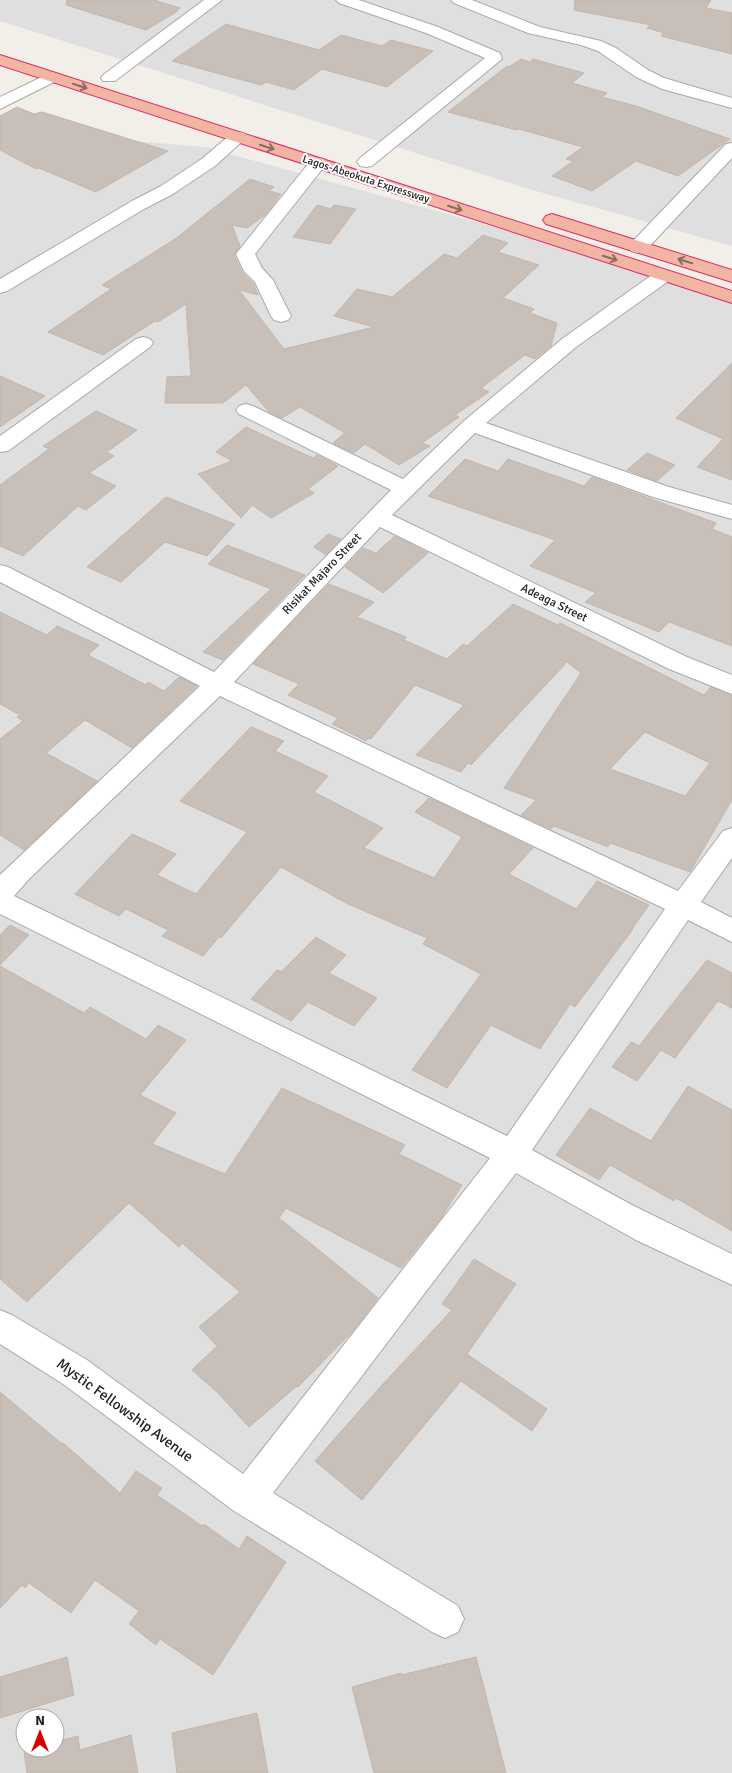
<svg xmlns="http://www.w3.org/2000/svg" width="732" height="1773" viewBox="0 0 732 1773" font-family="Signika,sans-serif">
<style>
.residential{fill:#e0dfdf;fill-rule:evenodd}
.building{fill:#c7bfb8;stroke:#c4b6ab;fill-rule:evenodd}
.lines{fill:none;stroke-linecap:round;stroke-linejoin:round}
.minor-casing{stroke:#a9a9a9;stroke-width:2}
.trunk-casing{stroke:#dc2a67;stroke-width:2}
.minor{fill:#fff;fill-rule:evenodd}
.trunk{fill:#f2b4a3;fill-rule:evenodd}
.oneway{stroke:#8a6b62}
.labels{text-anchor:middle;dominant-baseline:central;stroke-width:4;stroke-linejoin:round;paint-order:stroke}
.far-street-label{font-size:11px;fill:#222;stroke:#fff}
.street-label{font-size:12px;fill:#222;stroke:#fff}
.near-street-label{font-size:15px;fill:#222;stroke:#fff}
</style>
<rect width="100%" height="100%" fill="#f2efe9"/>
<!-- residential -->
<g class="residential">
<path d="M0 0H732V246L529 189 0 21Z"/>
<path d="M0 130 205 147 591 254 732 303V1773H0ZM25 1718H55V1748H25Z"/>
</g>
<!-- building -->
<g class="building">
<path d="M67 0H154L180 8 175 11H178L146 30 66 5Z"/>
<path d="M575 0H711L706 8 732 13V54L661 36 664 33 647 28 651 25 574 10Z"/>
<path d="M226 24 319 50 341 35 382 46 391 40 433 51 387 87 322 69 294 90 266 82 261 85 172 61Z"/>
<path d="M521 59 530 62 533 59 584 73 572 83 607 93 602 97 636 106 730 139 678 176 636 161 592 191 552 176 573 161 566 159 583 147 519 129 517 130 448 112 507 66 509 67Z"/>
<path d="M17 107 34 114 42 112 168 151 96 192 39 168 36 169 0 150V116Z"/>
<path d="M250 179 274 187 269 191 281 194 265 215 247 228 232 225 240 246 234 255 242 272 253 283 258 295 239 290 284 349 374 327 334 316 357 289 392 297 444 254 457 258 483 235 508 243 498 252 539 265 503 298 534 309 530 313 557 323 551 346 535 359 525 355 481 388 489 392 455 415 459 417 422 443 430 446 399 465 365 444 354 453 333 443 345 433 300 407 282 418 269 412 246 385 223 403H165L167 377 191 376 186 304 158 322 155 321 103 355 48 332 111 289 102 285 175 239Z"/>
<path d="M317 205 331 209 334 205 356 209 330 244 293 237Z"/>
<path d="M732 363V480L697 467 723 439 676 418Z"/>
<path d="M0 376 45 396 0 427Z"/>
<path d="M96 411 137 430 107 452 114 456 89 473 116 486 86 510 78 506 23 556 0 546V485L49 449 43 446Z"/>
<path d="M246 427 313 458 317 455 338 466 308 489 314 493 271 518 252 505 241 518 198 474 232 461 216 452Z"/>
<path d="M647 453 675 465 657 481 627 470Z"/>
<path d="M465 459 498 471 508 459 584 486 592 477 716 523 712 529 732 537V646L669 622 659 632 585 602 596 593 530 566 555 540 428 496Z"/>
<path d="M166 497 235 524 207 556 165 542 121 582 87 567Z"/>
<path d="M328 534 341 539 326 555 314 547Z"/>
<path d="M395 536 428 553 383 593 345 567 363 548 376 553Z"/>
<path d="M227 545 305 575 223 660 203 652 271 589 208 564Z"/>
<path d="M329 584 374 602 357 617 406 637 404 640 447 659 463 644 467 646 513 604 558 625 560 623 704 695 711 687 732 696V800L690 872 610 843 608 847 554 826 551 829 521 815 536 800 504 788 581 673 567 662 471 765 468 763 461 772 416 755 464 705 415 685 371 739 368 738 366 741 332 724 338 718 288 695 299 684 253 664ZM645 732 710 763 685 796 610 769Z"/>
<path d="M0 612 47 635 57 626 99 645 88 655 146 685 148 682 164 691 179 677 197 686 132 748 85 720 46 753 97 781 24 850 0 835V739L23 721 17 717 20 715 0 704Z"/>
<path d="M251 727 284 741 275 751 328 776 314 792 383 828 364 848 434 878 462 837 415 812 429 798 533 848 509 874 576 909 597 881 649 905 632 929H633L575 1007 570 1004 540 1049 491 1025 447 1088 412 1070 481 974 423 944 427 938 348 904 281 867 221 938 219 937 203 956 162 936 168 930 126 909 119 916 75 894 132 834 176 854 157 875 196 894 247 832 180 801Z"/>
<path d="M10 925 29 935 0 965V935Z"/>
<path d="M316 937 346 955 329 973 377 998 354 1026 308 1002 291 1021 251 999 277 970 281 972Z"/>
<path d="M707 960 732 973V1008L718 1001 675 1058 661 1050 637 1081 612 1067 631 1042 639 1046Z"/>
<path d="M0 966 84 1013 90 1007 146 1039 158 1025 186 1040 140 1095 176 1113 152 1144 225 1174 282 1088 405 1145 399 1154 462 1185 441 1218 401 1268 286 1208 279 1218 378 1298 351 1333 298 1387 297 1386 249 1427 218 1393 192 1370 217 1346 199 1327 240 1292 182 1243 179 1247 129 1203 27 1302 0 1279Z"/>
<path d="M688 1086 732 1110V1231L676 1198 674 1201 610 1165 599 1180 556 1155 590 1108 651 1141Z"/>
<path d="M474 1259 516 1284 467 1354 547 1409 532 1431 461 1381 362 1500 315 1461 382 1385 452 1310 442 1304Z"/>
<path d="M0 1392 62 1444 63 1443 120 1493 136 1471 162 1488 157 1495 202 1526 204 1524 239 1549 247 1536 286 1562 213 1675 160 1639 156 1645 129 1624 139 1611 95 1580 71 1613 29 1583 25 1588 22 1585 0 1608Z"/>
<path d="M67 1657 74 1695 0 1718V1677Z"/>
<path d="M476 1657 506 1773H374L352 1687 401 1673V1675Z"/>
<path d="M257 1713 268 1773H177L172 1733Z"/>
<path d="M131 1735 138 1773H27L24 1751 35 1748H55V1742L78 1736 80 1750Z"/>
</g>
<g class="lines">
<defs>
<g id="minor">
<path d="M204 0H222L115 81H103L101 78 103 75Z"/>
<path d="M336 0H359L438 27 500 53 502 59 372 166 366 167 360 166 357 162 360 158 485 58 426 33 339 3Z"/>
<path d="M451 0H472L540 27 601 41 616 48 648 70 664 78 732 98V108L662 89 636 77 598 51 581 45 528 33 454 3Z"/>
<path d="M52 72 58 74 60 77 58 80 0 109V97Z"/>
<path d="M238 132 244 133 247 137 215 166 173 194 144 209 7 291 0 293V279L132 201 161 186 203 158 232 133Z"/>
<path d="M732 143V158L645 251 638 253 631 251 629 247 631 243 726 144Z"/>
<path d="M318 158 324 159 327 163 255 254 262 268 273 280 291 316 288 320 281 322 274 320 271 316 255 282 244 271 236 254 312 159Z"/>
<path d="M663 270 670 272 673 276 670 280 576 347 486 423 669 487 732 505V519L653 497 475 433 392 515 687 657 732 675V694L669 669 380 527 234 682 678 891 723 831 732 828V858L701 902 732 918V942L688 920 532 1150 632 1205 732 1254V1285L636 1240 516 1173 273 1493 458 1606 464 1619 458 1632 445 1638 432 1632 234 1511 63 1384 0 1344V1310L12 1315 87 1360 243 1474 490 1158 0 914V875L200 686 0 582V565L8 567 214 672 391 490 239 414 236 410 239 406 246 404 253 406 403 479 464 421 562 339 656 272ZM220 696 665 909 507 1136 14 896 29 879Z"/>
<path d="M143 337 150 339 153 343 150 347 8 451 0 452V436L136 339Z"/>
</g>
<g id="trunk">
<path d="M0 55 732 291V303L0 65Z"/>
<path d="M552 214 732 270V282L546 224 543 220 546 216Z"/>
</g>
</defs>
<!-- minor casing -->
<use href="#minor" class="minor-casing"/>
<!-- trunk casing -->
<use href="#trunk" class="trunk-casing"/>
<!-- minor -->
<use href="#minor" class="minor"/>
<!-- trunk -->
<use href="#trunk" class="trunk"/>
</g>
<!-- one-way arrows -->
<defs><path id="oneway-shaft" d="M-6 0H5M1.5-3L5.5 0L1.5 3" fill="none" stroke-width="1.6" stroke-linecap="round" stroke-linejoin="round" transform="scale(1.25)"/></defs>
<g class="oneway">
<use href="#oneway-shaft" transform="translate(80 86) rotate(18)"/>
<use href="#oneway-shaft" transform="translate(267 147) rotate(18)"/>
<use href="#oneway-shaft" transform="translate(455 208) rotate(18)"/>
<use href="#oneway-shaft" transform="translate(610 258) rotate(18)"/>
<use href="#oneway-shaft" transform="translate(685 261) rotate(-163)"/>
</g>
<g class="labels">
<!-- far-street labels -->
<g class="far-street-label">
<text transform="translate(366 179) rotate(18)">Lagos-Abeokuta Expressway</text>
</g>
<!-- street labels -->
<g class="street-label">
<text transform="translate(322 574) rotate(-46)">Risikat Majaro Street</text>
<text transform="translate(554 603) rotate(26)">Adeaga Street</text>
</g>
<!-- near-street labels -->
<g class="near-street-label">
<text transform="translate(125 1410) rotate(36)">Mystic Fellowship Avenue</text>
</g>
</g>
<!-- north arrow -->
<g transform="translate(40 1733)"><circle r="24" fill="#ffffff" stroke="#a7a7a7"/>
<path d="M0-4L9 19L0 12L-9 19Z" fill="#d40000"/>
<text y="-8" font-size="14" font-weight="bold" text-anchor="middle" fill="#222222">N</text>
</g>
</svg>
